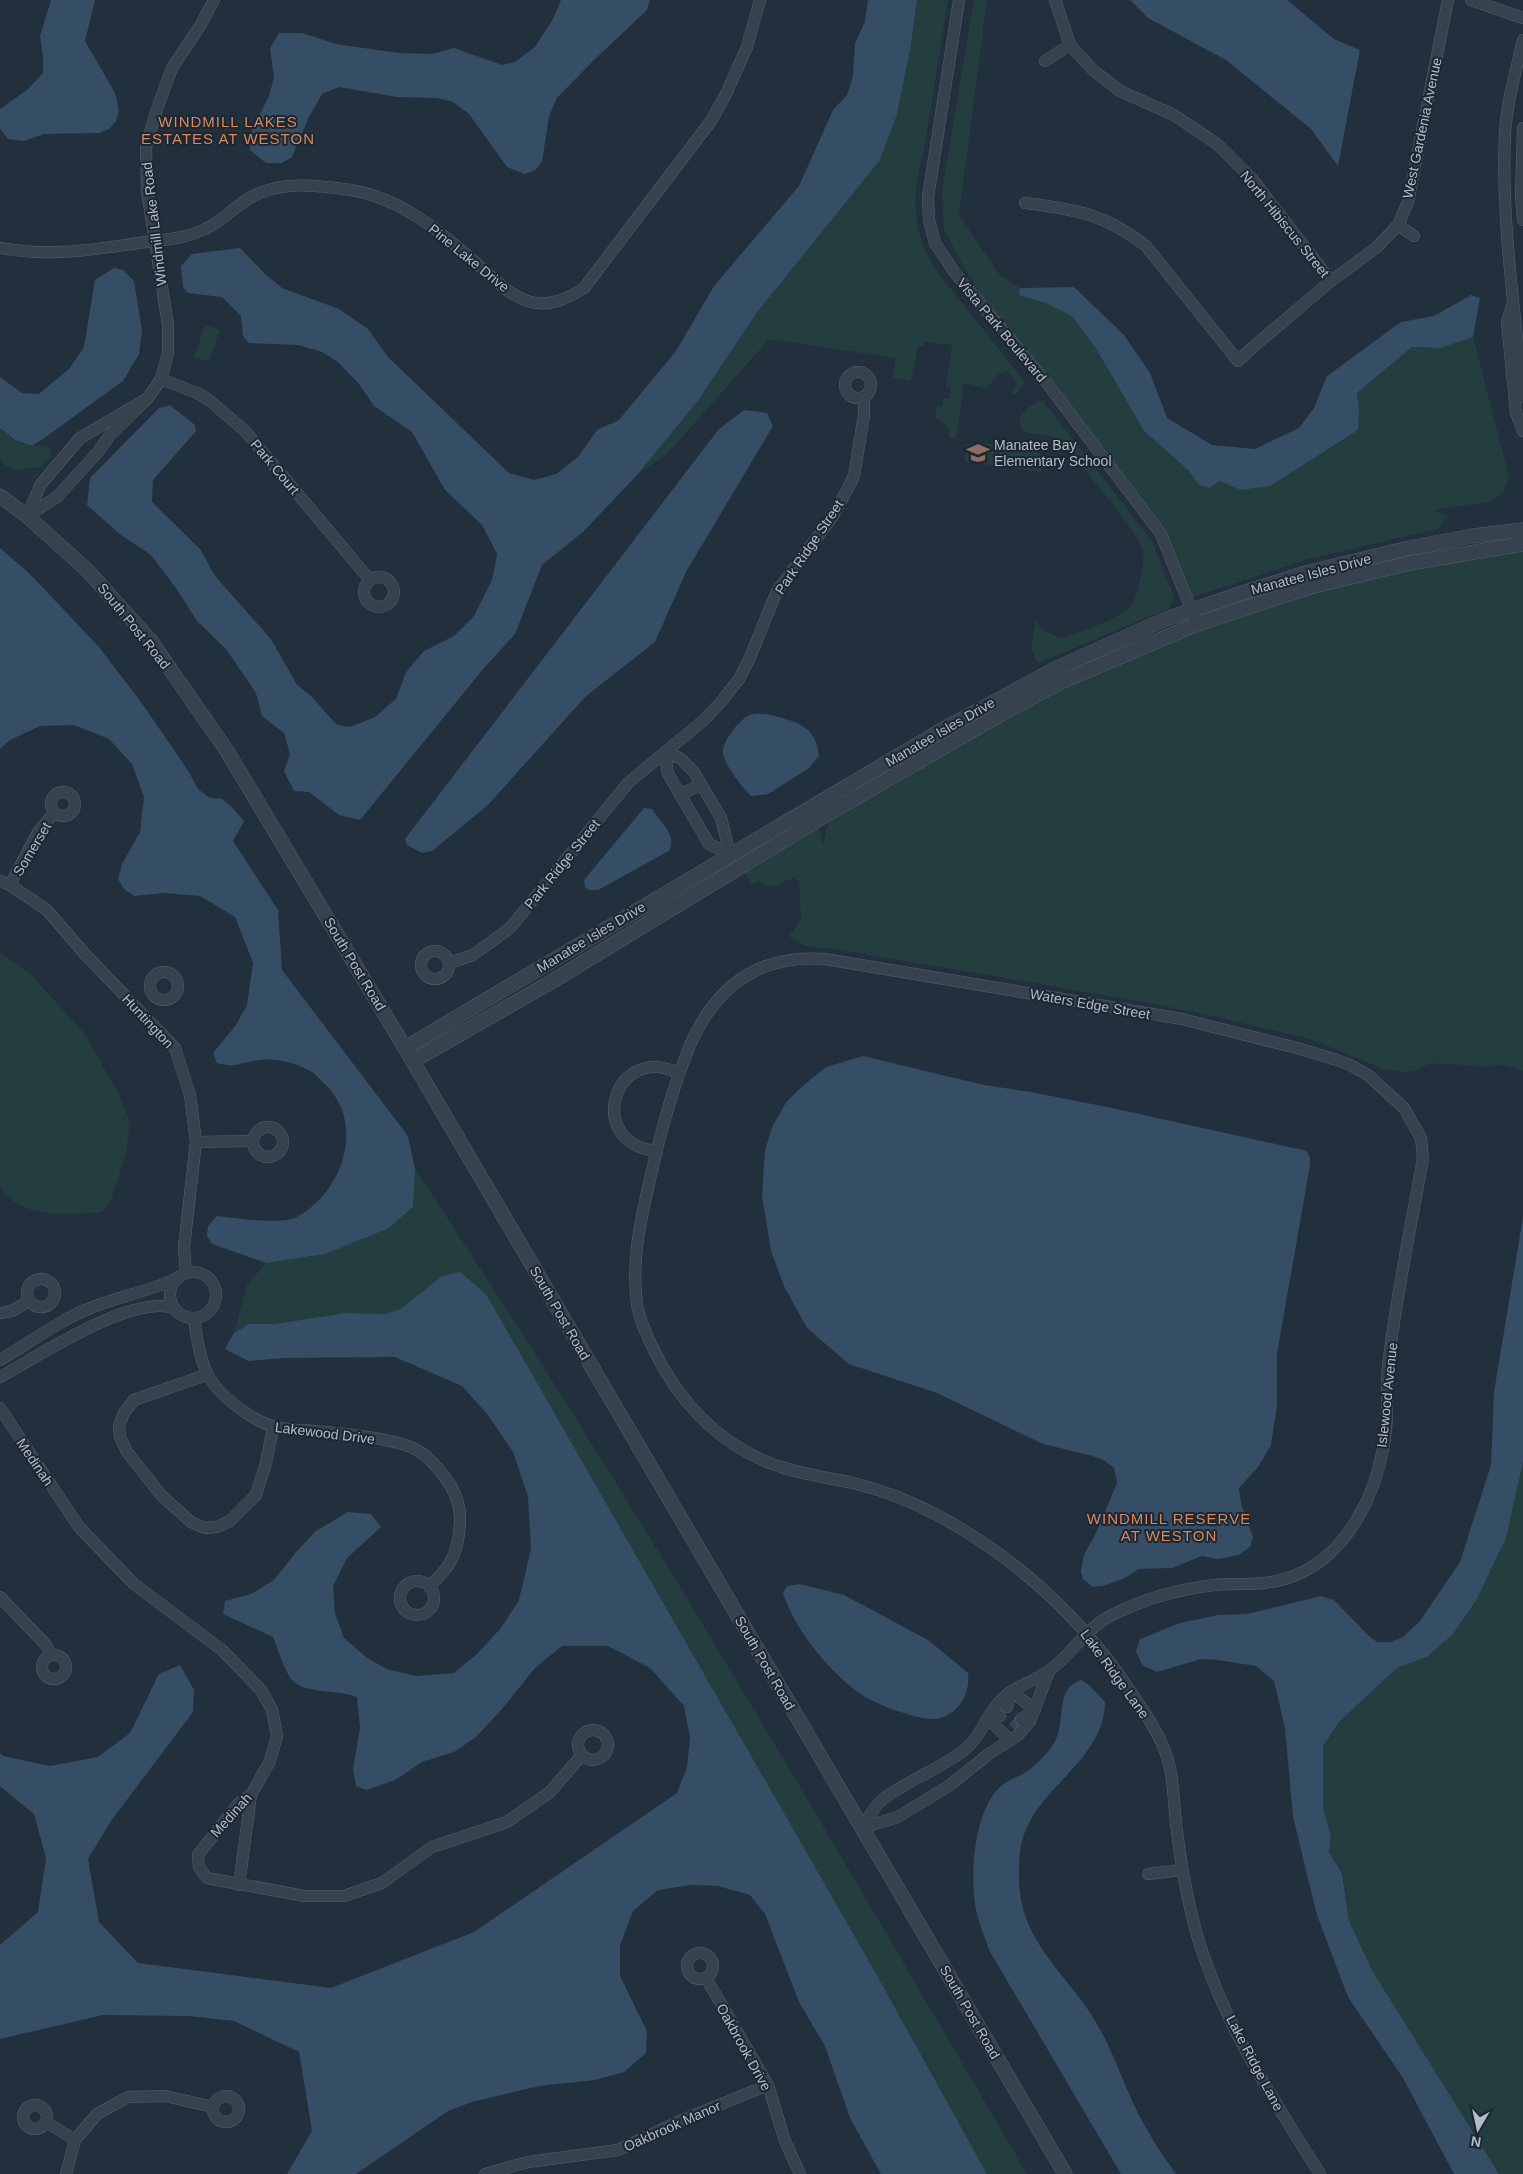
<svg xmlns="http://www.w3.org/2000/svg" width="1523" height="2174" viewBox="0 0 1523 2174" font-family="Helvetica,sans-serif">
<style>
.green{fill:#243d3e}
.water{fill:#354d65}
.lines{fill:none;stroke-linecap:round;stroke-linejoin:round}
.minor-tunnel{stroke:#384552;stroke-width:11;stroke-dasharray:11 5.5;stroke-linecap:butt}
.minor-casing{stroke:#54606b;stroke-width:12}
.tertiary-casing{stroke:#54606b;stroke-width:15}
.minor{stroke:#36424d;stroke-width:11}
.tertiary{stroke:#36424d;stroke-width:14}
.labels{text-anchor:middle;dominant-baseline:central;stroke-width:4;stroke-linejoin:round;paint-order:stroke}
.street-label{font-size:14px;fill:#b2bdc9;stroke:#1c2732}
.poi-label{font-size:14px;fill:#b2bdc9;stroke:#1c2732;text-anchor:start}
.neighbourhood-label{font-size:15px;letter-spacing:1px;fill:#d8895e;stroke:#1c2732}
</style>
<rect width="100%" height="100%" fill="#22303d"/>
<!-- green -->
<g class="green">
<path d="M917 0H948L924 150C911 195 911 229 936 270L1024 381 1022 388 1014 395 1011 393 1017 384 1008 371 1000 373 986 389 964 383 956 438 948 437 950 430 940 420 935 419 937 407H942L944 398 949 399 951 387H946L952 345 924 342 923 346 918 345 911 381 893 378 896 358 769 339 667 454 638 474 697 402 758 311 897 114Z"/>
<path d="M974 0H987L959 215 999 274 1020 288V295L1048 304 1072 316 1095 347 1144 431 1189 471 1199 485 1219 481 1241 490 1359 410 1357 393 1412 347 1440 348 1473 337 1509 476 1503 493 1490 502 1432 510 1448 516 1437 529 1309 559 1187 599 1161 534 1003 331 961 262 944 229 942 191Z"/>
<path d="M205 325 220 330 209 362 194 357Z"/>
<path d="M1038 401H1043L1152 541 1174 597 1170 608 1038 663 1031 649 1036 619C1039 631 1052 635 1063 638 1079 632 1117 620 1129 608 1138 598 1145 564 1143 550 1140 535 1071 451 1057 439 1050 434 1031 435 1021 430 1016 414 1026 409 1038 401Z"/>
<path d="M0 428 15 441 32 446H49L51 450 50 458 40 467 15 470 4 465 0 459Z"/>
<path d="M985 443 1037 451 1045 458 1042 472 965 462 967 444 977 445Z"/>
<path d="M1523 544V1071L1503 1065 1474 1066 1430 1063 1416 1071 1399 1072 1384 1069 1310 1039 1235 1021 1150 1003 835 949C815 947 804 949 789 936L801 920 799 882 794 878C782 881 769 892 759 881L752 884 740 868 760 856 819 828 823 844 830 815 1001 714 1244 607Z"/>
<path d="M0 952 31 975 83 1032 119 1094 130 1122 126 1153 110 1203 101 1212C66 1215 23 1219 0 1188Z"/>
<path d="M415 1169C632 1495 829 1835 1027 2174H987L869 1961 486 1294H420L402 1308 386 1314 346 1313 274 1324H249L234 1333 247 1285 266 1263 325 1254 413 1207Z"/>
<path d="M1523 1462V2174H1499L1373 1972 1349 1921 1343 1873 1329 1852 1331 1836 1323 1807V1745L1339 1722 1397 1668 1427 1657 1453 1634 1477 1599 1506 1538Z"/>
</g>
<!-- water -->
<g class="water">
<path d="M51 0H95L85 41 115 93 119 110 116 121 109 129 99 133 44 134 24 141 8 139 0 129V109L27 90 43 73V56L40 36Z"/>
<path d="M561 0H650L647 10 594 60 557 98 549 116 542 162 535 170 525 174 507 167 469 114 453 102 437 98 397 97 339 87 322 94 308 119 292 157 282 163H266L250 150 251 132 269 96 274 77 270 48 279 33H302L336 44 399 53 432 54 454 48 502 65 515 62 535 47 553 19Z"/>
<path d="M868 0H917L910 50 897 114 880 160 758 311 697 402 638 474 583 532 542 565 515 634 484 668 360 820 339 815 309 792 294 791 284 771 290 754 284 733 262 716 256 693 226 649 197 621 176 588 151 555 121 535 87 505 90 478 159 408 170 405 195 425 196 431 153 480 152 502 200 549 215 576 271 639 297 685 311 696 337 725 350 727 375 717 396 699 406 672 424 651 454 636 474 616 492 580 497 554 482 525 445 490 412 432 374 406 359 384 338 362 322 352 298 345 249 343 243 336 241 316 222 297 188 293 183 287 181 266 192 254 240 248 264 273 282 288 339 309 368 329 388 357 509 473 534 480 556 474 578 457 597 430 619 420 676 351 714 286 799 186 833 110 847 95 853 76 855 43 865 22Z"/>
<path d="M1130 0H1287L1334 39 1360 50 1338 166 1311 129 1226 60 1148 18Z"/>
<path d="M114 268 123 270 134 281 142 330 139 354 123 381 43 439 32 446 15 440 0 428V377L22 393 39 394 69 369 84 347 95 280Z"/>
<path d="M1074 287 1124 335 1150 373 1167 418 1212 445 1255 449 1299 428 1314 408 1327 376 1401 322 1434 316 1471 295 1480 298 1473 337 1440 348 1412 347 1357 393 1359 410 1358 430 1270 486 1241 490 1219 481 1210 488 1199 485 1189 471 1144 431 1095 347 1072 316 1048 304 1019 295 1020 288Z"/>
<path d="M744 410 767 413 773 426 686 572 655 642 585 697 488 805 432 851 422 853 407 845 405 839 719 429Z"/>
<path d="M0 548 29 573 99 647 141 702 187 769 198 789 210 798 222 799 231 806 244 821 233 841 278 910 282 970 408 1136 415 1169 413 1207 389 1228 325 1254 266 1263 212 1244 207 1236 208 1226 217 1216C235 1218 282 1225 297 1217 342 1192 366 1126 326 1085 321 1081 317 1075 312 1072 294 1062 274 1057 253 1061 235 1064 236 1068 217 1063L213 1053 236 1025 247 1005 253 963 235 917 200 896 164 893 134 896 124 889 118 879 122 864 140 832 144 797 132 764 109 739 74 725 40 726 10 740 0 749Z"/>
<path d="M767 714C795 722 816 724 819 756L809 768 768 794 751 796C742 787 726 767 723 754 721 743 739 720 748 716 753 713 761 714 767 714Z"/>
<path d="M644 808 652 809C660 821 678 837 669 851L598 890H589L585 887 584 880Z"/>
<path d="M863 1056 984 1085 1031 1092 1112 1108 1307 1151 1310 1158V1165L1277 1354V1405L1271 1445 1259 1466 1239 1488 1241 1504 1253 1537 1250 1547 1239 1555 1218 1559 1202 1556 1172 1568 1139 1569 1123 1579 1103 1586 1093 1587 1083 1579 1081 1571 1084 1555 1096 1533 1117 1483 1114 1468 1105 1461 1093 1456 1043 1444 937 1393 849 1364 807 1328 784 1286 771 1251 762 1195 765 1150 773 1125 787 1101 805 1084 826 1067Z"/>
<path d="M1523 1217V1462L1506 1538 1477 1599 1453 1634 1427 1657 1397 1668 1339 1722 1323 1746V1807L1331 1836 1329 1852 1342 1873 1349 1921 1373 1972 1499 2174H1454L1403 2078 1348 1997 1317 1915 1293 1817 1285 1728 1274 1681 1256 1666 1218 1660 1201 1659 1157 1672 1142 1665 1136 1651 1140 1639 1180 1623 1218 1615 1247 1614 1321 1596 1334 1600 1368 1635 1377 1642H1391L1403 1637 1420 1621 1460 1562 1491 1465 1494 1392Z"/>
<path d="M460 1272 486 1294 869 1961 987 2174H881L850 2118 825 2046 799 2002 765 1914 750 1895 718 1886 691 1885 658 1890 633 1911 620 1945V1976L647 2031 646 2053 624 2072 595 2080 539 2086 472 2102 448 2111 356 2174H287L312 2131 299 2052 234 2021 189 2016 103 2015 0 2039V1945L38 1912 46 1858 34 1814 0 1786V1753L3 1756 50 1766 98 1757 130 1733 159 1674 180 1665 194 1690 193 1712 111 1821 88 1859 99 1922 138 1963 331 1988 474 1932 677 1793 687 1767 690 1737 684 1706 650 1668 608 1646H562L535 1668 502 1709 476 1737 454 1752 422 1762 395 1780 366 1790 356 1786 353 1769 360 1728 357 1697C338 1689 299 1695 289 1676 282 1664 278 1649 273 1637L223 1614 225 1601 251 1594 274 1580 296 1552 316 1531 348 1512 371 1514 381 1527 347 1558 333 1586 335 1613 344 1638 367 1658 387 1669 416 1676 454 1673 476 1655 501 1628 519 1600 531 1549 528 1497 513 1452 488 1415 462 1386 395 1357 285 1358 248 1361 225 1349 234 1333 249 1324H274L346 1313 386 1314 402 1308 442 1276Z"/>
<path d="M800 1584 844 1595 928 1640 968 1673C971 1695 957 1717 934 1719 917 1720 872 1703 859 1693 827 1669 797 1632 783 1594L787 1586Z"/>
<path d="M1081 1680 1089 1685 1105 1702C1105 1754 1048 1783 1028 1825 1020 1841 1019 1855 1019 1873 1017 1946 1073 1975 1102 2033 1118 2063 1128 2097 1145 2126 1154 2143 1165 2158 1176 2174H1121L989 1950C985 1938 980 1926 977 1914 969 1880 973 1812 1000 1787 1007 1780 1018 1777 1026 1772 1035 1766 1047 1754 1053 1745 1068 1722 1053 1689 1081 1680Z"/>
</g>
<g class="lines">
<!-- minor-tunnel -->
<path class="minor-tunnel" d="M1013 1728 1021 1719"/>
<defs>
<g id="minor">
<path d="M959 0 928 197 929 220 935 243 955 273 1046 382 1161 534 1197 624"/>
<path d="M1055 0 1070 45 1093 70 1120 91 1174 115 1217 144 1253 180 1331 281"/>
<path d="M1471 0 1523 18"/>
<path d="M1523 40C1516 70 1507 102 1505 133 1501 221 1515 310 1523 397"/>
<path d="M1045 61 1070 45"/>
<path d="M1523 128 1521 196 1523 220"/>
<path d="M1025 203C1075 209 1105 214 1146 246L1238 361 1253 347 1331 281 1376 248 1398 225 1408 202 1448 0"/>
<path d="M1398 225 1414 236"/>
<path d="M0 248C49 257 90 250 139 243 160 240 185 239 205 229 221 222 233 208 248 199 279 180 316 185 351 190 400 198 440 231 476 263 492 277 510 297 531 302 551 307 568 298 584 288L711 121 726 94 747 47 760 0"/>
<path d="M1513 304 1507 322 1516 413 1523 431"/>
<circle cx="858" cy="385" r="13"/>
<path d="M161 379 197 393 209 400 245 431 370 580"/>
<path d="M148 398 80 438 41 484 27 516 57 497 98 452 110 435 148 398 161 379 168 353V325L147 191 146 147 157 109 172 68 200 26 214 0"/>
<circle cx="379" cy="592" r="15"/>
<path d="M666 751 681 759 694 772 721 818 730 854 709 844 674 784 667 771Z"/>
<circle cx="63" cy="804" r="12"/>
<path d="M680 795 701 784"/>
<path d="M0 881 10 885 47 910 84 953 175 1048 190 1095 196 1142 184 1247 186 1273"/>
<path d="M10 885 38 832 54 813"/>
<circle cx="435" cy="965" r="14"/>
<path d="M449 963 473 955 510 928 628 783 704 720 721 702 739 679 748 662 777 591 833 516 848 488 854 476 864 415V397"/>
<circle cx="164" cy="986" r="14"/>
<circle cx="268" cy="1142" r="15"/>
<path d="M196 1142 253 1141"/>
<path d="M657 1151C584 1144 613 1042 678 1073"/>
<circle cx="193" cy="1295" r="23"/>
<circle cx="41" cy="1293" r="14"/>
<path d="M0 1313 12 1311 29 1301"/>
<path d="M194 1318C201 1368 205 1386 249 1415 272 1430 287 1429 314 1431 339 1433 396 1438 417 1450 429 1457 436 1465 444 1476 454 1489 461 1504 460 1521 459 1550 452 1567 429 1586"/>
<path d="M0 1360C29 1343 63 1318 93 1307 121 1296 151 1291 177 1278"/>
<path d="M206 1375 134 1400 124 1413 119 1426 120 1437 127 1452 162 1496 191 1522 205 1528 217 1527 230 1521 256 1495 266 1463 273 1428"/>
<path d="M0 1377C39 1356 131 1294 174 1308"/>
<path d="M0 1408 79 1527 134 1584 222 1650 261 1690 272 1710 277 1736 270 1761 251 1795 238 1804 198 1855 199 1867 207 1878 304 1896H344L382 1883 432 1847 507 1822 550 1792 582 1755"/>
<circle cx="417" cy="1598" r="17"/>
<path d="M0 1597 46 1645 51 1655"/>
<circle cx="54" cy="1667" r="12"/>
<path d="M1049 1671 1030 1721 1018 1735 990 1753 950 1785 898 1817 862 1828C868 1819 874 1806 882 1800 907 1781 937 1770 962 1752 982 1737 984 1718 1000 1701 1014 1686 1034 1682 1050 1670 1072 1654 1087 1627 1112 1615 1146 1598 1178 1589 1215 1585 1231 1583 1248 1585 1264 1583 1310 1578 1342 1549 1362 1510 1375 1487 1383 1456 1386 1430 1388 1409 1386 1387 1388 1366 1396 1296 1411 1227 1423 1158L1421 1138 1404 1108 1368 1075 1350 1065 1337 1060 1297 1048 1182 1019 825 959C760 954 717 985 691 1043 673 1086 661 1130 651 1175 641 1219 631 1259 637 1304 639 1319 647 1336 654 1350 677 1399 715 1440 767 1462 794 1473 825 1477 853 1483 882 1490 911 1501 937 1515 1017 1558 1083 1619 1133 1695 1143 1710 1155 1727 1162 1744 1174 1769 1173 1797 1176 1824 1180 1858 1186 1894 1195 1928 1220 2018 1271 2096 1320 2174"/>
<path d="M1007 1707 1011 1691 1035 1710 1021 1719"/>
<path d="M1000 1716 988 1719 1010 1740"/>
<circle cx="593" cy="1745" r="15"/>
<path d="M1148 1874 1182 1870"/>
<path d="M239 1885 251 1795"/>
<circle cx="700" cy="1966" r="13"/>
<path d="M706 1978 768 2085 785 2141 800 2174"/>
<circle cx="226" cy="2109" r="13"/>
<circle cx="35" cy="2117" r="12"/>
<path d="M46 2122 75 2140"/>
<path d="M66 2174 75 2140 97 2114 128 2097 165 2096 213 2107"/>
<path d="M485 2174 528 2162 618 2150 680 2121 768 2085"/>
</g>
<g id="tertiary">
<path d="M0 496 27 516 87 570 150 640 227 751 405 1048 1065 2174"/>
<path d="M405 1048 947 727 1057 668 1166 619 1236 595 1306 573 1409 548 1472 536 1523 530"/>
<path d="M413 1061 551 982 824 816 1001 714 1063 681 1197 624 1310 587 1410 563 1523 544"/>
</g>
</defs>
<!-- minor casing -->
<use href="#minor" class="minor-casing"/>
<!-- tertiary casing -->
<use href="#tertiary" class="tertiary-casing"/>
<!-- minor -->
<use href="#minor" class="minor"/>
<!-- tertiary -->
<use href="#tertiary" class="tertiary"/>
</g>
<!-- icons -->
<defs>
<symbol id="school-bare" viewBox="-9 -9 18 18"><path d="M0-5L7-2L0 1L-7-2ZM-4 1L0 2.5L4 1V4Q0 6-4 4Z" fill="#8d6e63" stroke="#1c2732" stroke-width="2.5" paint-order="stroke"/></symbol>
</defs>
<g fill-rule="evenodd">
<use href="#school-bare" x="962" y="437" width="32" height="32"/>
</g>
<g class="labels">
<!-- street labels -->
<g class="street-label">
<text transform="translate(1422 128) rotate(-78)">West Gardenia Avenue</text>
<text transform="translate(154 224) rotate(-97)">Windmill Lake Road</text>
<text transform="translate(1285 224) rotate(51)">North Hibiscus Street</text>
<text transform="translate(469 258) rotate(39)">Pine Lake Drive</text>
<text transform="translate(1002 330) rotate(50)">Vista Park Boulevard</text>
<text transform="translate(275 467) rotate(50)">Park Court</text>
<text transform="translate(809 547) rotate(-56)">Park Ridge Street</text>
<text transform="translate(1311 574) rotate(-15)">Manatee Isles Drive</text>
<text transform="translate(134 626) rotate(51)">South Post Road</text>
<text transform="translate(940 732) rotate(-30)">Manatee Isles Drive</text>
<text transform="translate(32 849) rotate(-59)">Somerset</text>
<text transform="translate(562 864) rotate(-51)">Park Ridge Street</text>
<text transform="translate(591 937) rotate(-31)">Manatee Isles Drive</text>
<text transform="translate(355 964) rotate(59)">South Post Road</text>
<text transform="translate(1090 1004) rotate(10)">Waters Edge Street</text>
<text transform="translate(148 1021) rotate(47)">Huntington</text>
<text transform="translate(560 1313) rotate(60)">South Post Road</text>
<text transform="translate(1387 1395) rotate(-84)">Islewood Avenue</text>
<text transform="translate(325 1433) rotate(7)">Lakewood Drive</text>
<text transform="translate(35 1462) rotate(56)">Medinah</text>
<text transform="translate(765 1663) rotate(60)">South Post Road</text>
<text transform="translate(1115 1674) rotate(54)">Lake Ridge Lane</text>
<text transform="translate(231 1815) rotate(-48)">Medinah</text>
<text transform="translate(970 2012) rotate(60)">South Post Road</text>
<text transform="translate(744 2047) rotate(61)">Oakbrook Drive</text>
<text transform="translate(1255 2063) rotate(62)">Lake Ridge Lane</text>
<text transform="translate(672 2126) rotate(-24)">Oakbrook Manor</text>
</g>
<!-- poi labels -->
<g class="poi-label">
<text x="994" y="445">Manatee Bay<tspan x="994" dy="16">Elementary School</tspan></text>
</g>
<!-- neighbourhood labels -->
<g class="neighbourhood-label">
<text x="228" y="121">WINDMILL LAKES<tspan x="228" dy="17">ESTATES AT WESTON</tspan></text>
<text x="1169" y="1518">WINDMILL RESERVE<tspan x="1169" dy="17">AT WESTON</tspan></text>
</g>
</g>
<!-- north arrow -->
<g transform="translate(1478 2129) rotate(189)" stroke="#1c2732" stroke-width="4" paint-order="stroke">
<path d="M0-4L9 19L0 12L-9 19Z" fill="#b2bdc9"/>
<text y="-8" font-size="14" font-weight="bold" text-anchor="middle" fill="#b2bdc9">N</text>
</g>
</svg>
